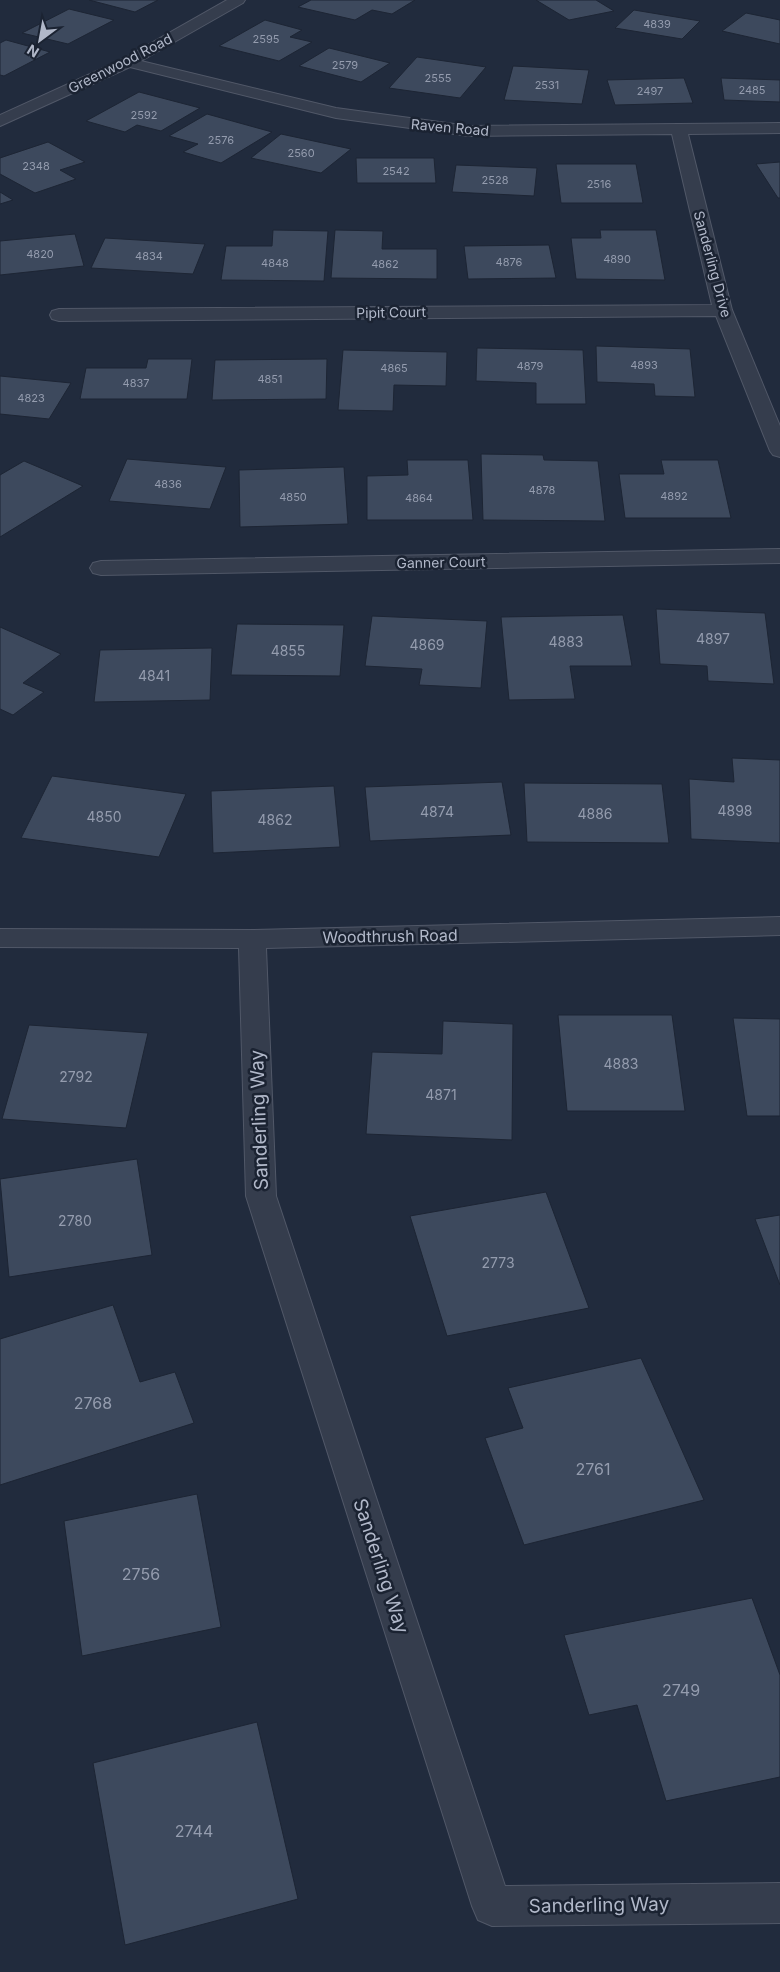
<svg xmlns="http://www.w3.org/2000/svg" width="780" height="1972" viewBox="0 0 780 1972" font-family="Inter,sans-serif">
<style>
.building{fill:#3d495d;stroke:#1d2534}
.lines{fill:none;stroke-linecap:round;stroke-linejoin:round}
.minor-casing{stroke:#515868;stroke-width:2}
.minor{fill:#353d4d;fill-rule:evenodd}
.labels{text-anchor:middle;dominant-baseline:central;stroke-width:5;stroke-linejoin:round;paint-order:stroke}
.far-number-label{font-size:11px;fill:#949cae}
.far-street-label{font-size:14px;fill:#b1b8c9;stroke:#1b2332}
.number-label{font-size:14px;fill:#949cae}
.street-label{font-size:16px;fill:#b1b8c9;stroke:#1b2332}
.near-number-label{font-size:16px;fill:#949cae}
.near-street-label{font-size:19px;fill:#b1b8c9;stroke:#1b2332}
</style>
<rect width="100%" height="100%" fill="#212b3d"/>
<!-- building -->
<g class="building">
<path d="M89 0H158L135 12Z"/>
<path d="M311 0H415L392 14 372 10 355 20 298 7Z"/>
<path d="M536 0H596L614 11 569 20Z"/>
<path d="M69 9 114 20 68 44 22 33Z"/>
<path d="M634 10 700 21 682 39 615 28Z"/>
<path d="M746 13 780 20V44L722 31Z"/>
<path d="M265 20 302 30 290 37 312 42 279 61 219 46Z"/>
<path d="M6 40 50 52 4 76 0 75V43Z"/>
<path d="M329 48 390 63 361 82 299 66Z"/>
<path d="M417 57 486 67 460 98 389 88Z"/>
<path d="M513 66 589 70 582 104 504 100Z"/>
<path d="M684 78 693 103 615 105 607 80Z"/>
<path d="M721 78 780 80V102L724 100Z"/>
<path d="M139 92 200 108 161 131 137 125 125 132 86 121Z"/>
<path d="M207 114 272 132 221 163 183 152 198 144 169 136Z"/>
<path d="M281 134 351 149 321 173 251 158Z"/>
<path d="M48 142 85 162 60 170 76 179 35 193 0 174V158Z"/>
<path d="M356 158H434L436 183H357Z"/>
<path d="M780 162V198H778L756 164Z"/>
<path d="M556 164H636L643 203H561Z"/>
<path d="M456 165 537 168 534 196 452 192Z"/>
<path d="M0 192 13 200 0 204Z"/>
<path d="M273 230 328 231 324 281 221 280 226 246H272Z"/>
<path d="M335 230 383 231 382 249H437V279L331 278Z"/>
<path d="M600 230H656L665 280 576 279 571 238H601Z"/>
<path d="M75 234 84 266 0 275V241Z"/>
<path d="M105 238 205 244 193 274 91 268Z"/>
<path d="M549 245 556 278 468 279 464 246Z"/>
<path d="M596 346 690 349 695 397 655 396 654 384 597 382Z"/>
<path d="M477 348 583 350 586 404H536V383L476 381Z"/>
<path d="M343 350 447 352 446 386 394 385 393 411 338 410Z"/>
<path d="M148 359H192L187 399H80L86 368H146Z"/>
<path d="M327 359 326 399 212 400 215 360Z"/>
<path d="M0 376 71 383 49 419 0 414Z"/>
<path d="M481 454 543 455 544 460 598 461 605 521 483 520Z"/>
<path d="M127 459 226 467 210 509 109 501Z"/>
<path d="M407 460H468L473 520H367V476L408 475Z"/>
<path d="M661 460H718L731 518H625L619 474H664Z"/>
<path d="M24 461 83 486 0 537V475Z"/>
<path d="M344 467 348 524 240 527 239 470Z"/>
<path d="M656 609 765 613 774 684 708 681 707 666 660 664Z"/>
<path d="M623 615 632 666H570L575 699 509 700 501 617Z"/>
<path d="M372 616 487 621 481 688 419 685 422 669 365 666Z"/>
<path d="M237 624 344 625 340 676 231 675Z"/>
<path d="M0 627 61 654 23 683 44 692 13 715 0 709Z"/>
<path d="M212 648 210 700 94 702 100 650Z"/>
<path d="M732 758 780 760V843L691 839 689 779 734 782Z"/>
<path d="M52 776 186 794 159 857 21 838Z"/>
<path d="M502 782 511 835 370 841 365 787Z"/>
<path d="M524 783 662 784 669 843 527 842Z"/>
<path d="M334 786 340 847 213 853 211 791Z"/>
<path d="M558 1015H672L685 1111H567Z"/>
<path d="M733 1018 780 1019V1116H747Z"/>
<path d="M443 1021 513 1024 512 1140 366 1134 372 1052 442 1054Z"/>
<path d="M29 1025 148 1033 126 1128 2 1119Z"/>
<path d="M137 1159 152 1255 9 1277 0 1179Z"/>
<path d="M546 1192 589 1308 447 1336 410 1216Z"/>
<path d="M780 1215V1285L755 1219Z"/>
<path d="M113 1305 140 1382 175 1372 194 1423 0 1485V1339Z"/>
<path d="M641 1358 704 1500 524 1545 485 1438 523 1428 508 1388Z"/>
<path d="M197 1494 221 1627 82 1656 64 1521Z"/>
<path d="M752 1598 780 1675V1777L666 1801 637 1705 589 1715 564 1635Z"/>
<path d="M257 1722 298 1899 125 1945 93 1763Z"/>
</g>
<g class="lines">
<defs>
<g id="minor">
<path d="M227 0H245L243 3 141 61 336 108 469 126 780 123V133L688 134 732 310 780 426V457L773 455 770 451 716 316 59 321 52 319 50 315 52 311 59 309 712 305 672 134 469 136 336 118 130 67 0 126V115L123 59Z"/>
<path d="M780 549V563L101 575 93 573 90 568 93 563 101 561Z"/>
<path d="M780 917V935L266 948 276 1196 505 1886 780 1883V1923L492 1926 478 1920 472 1906 246 1196 239 948 0 947V929L252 930Z"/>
</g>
</defs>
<!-- minor casing -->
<use href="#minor" class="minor-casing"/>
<!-- minor -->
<use href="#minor" class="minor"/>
</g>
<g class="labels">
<!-- far-number labels -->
<g class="far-number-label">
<text x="657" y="24">4839</text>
<text x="266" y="39">2595</text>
<text x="345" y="65">2579</text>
<text x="438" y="78">2555</text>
<text x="547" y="85">2531</text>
<text x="752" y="90">2485</text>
<text x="650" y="91">2497</text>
<text x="144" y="115">2592</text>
<text x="221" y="140">2576</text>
<text x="301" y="153">2560</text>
<text x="36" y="166">2348</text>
<text x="396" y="171">2542</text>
<text x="495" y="180">2528</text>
<text x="599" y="184">2516</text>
<text x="40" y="254">4820</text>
<text x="149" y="256">4834</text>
<text x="617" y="259">4890</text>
<text x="509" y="262">4876</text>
<text x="275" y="263">4848</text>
<text x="385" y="264">4862</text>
<text x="644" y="365">4893</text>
<text x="530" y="366">4879</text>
<text x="394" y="368">4865</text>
<text x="270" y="379">4851</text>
<text x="136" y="383">4837</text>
<text x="31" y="398">4823</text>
<text x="168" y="484">4836</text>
<text x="542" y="490">4878</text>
<text x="674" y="496">4892</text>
<text x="293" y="497">4850</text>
<text x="419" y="498">4864</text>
</g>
<!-- far-street labels -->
<g class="far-street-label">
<text transform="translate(120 63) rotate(-27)">Greenwood Road</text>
<text transform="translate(450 127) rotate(5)">Raven Road</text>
<text transform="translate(713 264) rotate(75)">Sanderling Drive</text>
<text transform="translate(391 312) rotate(-1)">Pipit Court</text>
<text transform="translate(441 562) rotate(-1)">Ganner Court</text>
</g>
<!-- number labels -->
<g class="number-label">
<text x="713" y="638">4897</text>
<text x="566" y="641">4883</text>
<text x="427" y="644">4869</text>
<text x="288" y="650">4855</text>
<text x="154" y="675">4841</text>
<text x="735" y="810">4898</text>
<text x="437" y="811">4874</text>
<text x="595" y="813">4886</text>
<text x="104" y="816">4850</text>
<text x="275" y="819">4862</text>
<text x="621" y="1063">4883</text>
<text x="76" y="1076">2792</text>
<text x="441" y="1094">4871</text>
<text x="75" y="1220">2780</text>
<text x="498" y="1262">2773</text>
</g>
<!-- street labels -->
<g class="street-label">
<text transform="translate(390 936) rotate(-1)">Woodthrush Road</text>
</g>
<!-- near-number labels -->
<g class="near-number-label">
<text x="93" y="1403">2768</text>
<text x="593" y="1469">2761</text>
<text x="141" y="1574">2756</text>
<text x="681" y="1690">2749</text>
<text x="194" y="1831">2744</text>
</g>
<!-- near-street labels -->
<g class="near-street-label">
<text transform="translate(259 1120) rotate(-92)">Sanderling Way</text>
<text transform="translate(381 1566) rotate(72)">Sanderling Way</text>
<text transform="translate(599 1905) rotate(-1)">Sanderling Way</text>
</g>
</g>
<!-- north arrow -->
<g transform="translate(40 40) rotate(212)" stroke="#1b2332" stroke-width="4" paint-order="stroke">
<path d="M0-4L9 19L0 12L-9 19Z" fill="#b1b8c9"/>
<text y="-8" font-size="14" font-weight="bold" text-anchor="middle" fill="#b1b8c9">N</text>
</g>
</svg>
